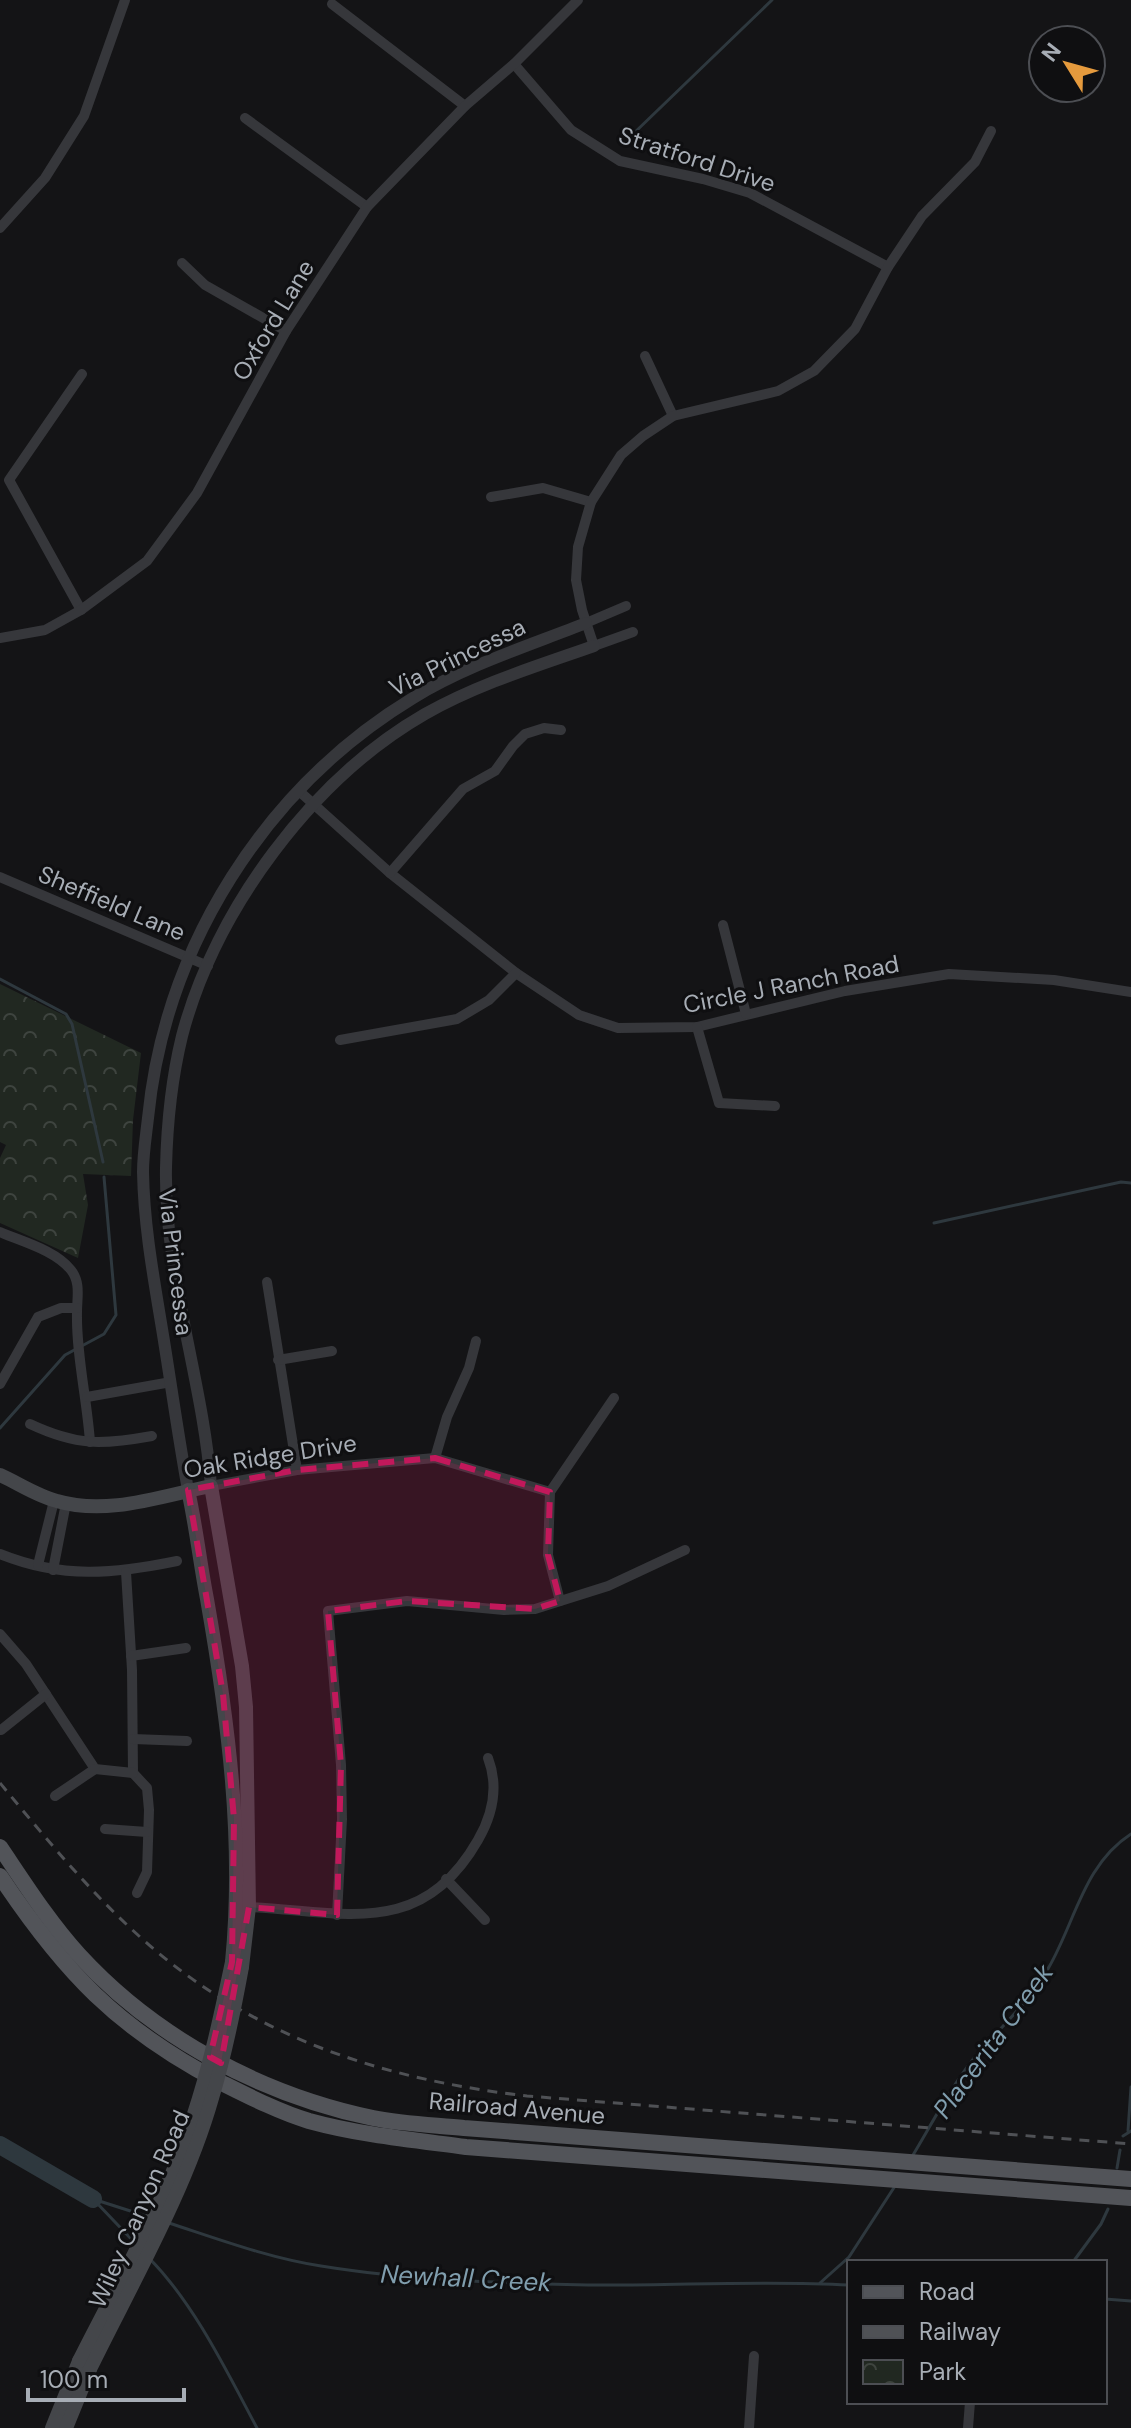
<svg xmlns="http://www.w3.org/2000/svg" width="1131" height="2428" viewBox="0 0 1131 2428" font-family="'DM Sans',sans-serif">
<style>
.park{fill:url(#park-crowns)}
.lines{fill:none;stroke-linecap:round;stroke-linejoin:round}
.stream{stroke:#2e383e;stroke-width:3}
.river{stroke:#2e383e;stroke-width:18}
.minor{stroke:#36373b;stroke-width:10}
.tertiary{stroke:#36373b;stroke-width:12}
.secondary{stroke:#44464a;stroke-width:14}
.primary{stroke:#525459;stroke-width:16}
.rail{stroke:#4f5155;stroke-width:3;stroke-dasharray:10 8;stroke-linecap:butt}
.secondary-bridge{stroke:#44464a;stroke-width:14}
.marked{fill:#c2185b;fill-opacity:0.2;stroke:#c2185b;stroke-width:6;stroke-dasharray:16 10;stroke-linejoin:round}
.labels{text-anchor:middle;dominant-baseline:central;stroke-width:6;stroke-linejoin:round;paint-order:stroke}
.street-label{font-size:24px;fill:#a7adb5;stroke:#0f0f11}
.water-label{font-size:26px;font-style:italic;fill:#809eae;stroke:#0f0f11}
</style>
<defs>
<pattern id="park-crowns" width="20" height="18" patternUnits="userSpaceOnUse" patternTransform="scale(2)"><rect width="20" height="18" fill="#212821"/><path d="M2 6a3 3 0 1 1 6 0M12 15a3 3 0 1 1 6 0" fill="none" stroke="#3e443f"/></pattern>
</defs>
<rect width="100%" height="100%" fill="#141416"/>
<!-- park -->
<path class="park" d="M0 984 141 1053 133 1120 131 1176 83 1174 88 1205 78 1258 0 1223V1158L6 1145 0 1142Z"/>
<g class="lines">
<!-- stream -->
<g class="stream">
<path d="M632 135 772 0"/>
<path d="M0 979 66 1014 72 1024 103 1162"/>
<path d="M934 1223 1121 1182 1131 1183"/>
<path d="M0 1428 65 1355 104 1334 116 1315 104 1177"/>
<path d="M1128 2131 1131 2087"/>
<path d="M1123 2136 1131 2131"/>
<path d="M913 2155C934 2120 953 2083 979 2052 1004 2024 1031 2000 1049 1967 1075 1922 1084 1864 1131 1834"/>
<path d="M1117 2168 1120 2150"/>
<path d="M93 2199 146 2216"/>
<path d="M95 2201 134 2242"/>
<path d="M169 2223C218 2239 269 2258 321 2266 408 2280 499 2283 588 2285 675 2286 762 2280 849 2285"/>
<path d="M150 2259C195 2305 227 2372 257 2428"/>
<path d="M1073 2262 1101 2224 1108 2209"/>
<path d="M820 2283 849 2257 895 2186"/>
<path d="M1105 2299 1131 2301"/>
</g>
<!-- river -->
<path class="river" d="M0 2145 93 2199"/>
<!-- minor -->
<g class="minor">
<path d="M332 4 465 106"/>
<path d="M514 64 571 130 620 161 703 179 750 193 888 267"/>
<path d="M245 118 367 207"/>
<path d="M0 228 45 178 84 116 125 0"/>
<path d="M182 263 205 285 286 331"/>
<path d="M645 356 673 416"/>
<path d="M491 497 543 488 591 502"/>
<path d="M81 610 9 480 82 374"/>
<path d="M586 623 626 606"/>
<path d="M633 632 594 646 582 610 576 580 578 547 591 502 621 455 643 436 673 416 778 391 814 371 855 329 888 267 922 216 975 162 991 131"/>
<path d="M0 638 45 630 81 610 147 561 197 493 286 331 367 207 465 106 514 64 578 0"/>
<path d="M299 791 390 873 516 973 579 1015 618 1028 697 1027 845 991 949 974 1054 980 1131 992"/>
<path d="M390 873 463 789 495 771 513 746 525 734 544 728 561 730"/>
<path d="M0 877 208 966"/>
<path d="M723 925 746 1014"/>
<path d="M697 1027 719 1103 775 1106"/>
<path d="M340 1040 457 1019 489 1000 516 973"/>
<path d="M0 1232C23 1242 55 1250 71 1270 81 1283 77 1297 77 1312 76 1354 87 1399 90 1442"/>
<path d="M267 1282 297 1470"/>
<path d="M278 1360 332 1351"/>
<path d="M0 1384 38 1317 61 1308H77"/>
<path d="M87 1397 171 1382"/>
<path d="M30 1424C77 1446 102 1445 152 1436"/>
<path d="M435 1458 447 1417 469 1368 476 1341"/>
<path d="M211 1486 297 1470 435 1458 550 1492"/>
<path d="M0 1554C62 1579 114 1574 177 1561"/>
<path d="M38 1565 54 1501"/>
<path d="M53 1570 66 1503"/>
<path d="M126 1572 132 1670 133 1773 147 1788 149 1810 147 1872 137 1893"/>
<path d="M560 1601 548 1555 550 1492 614 1398"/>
<path d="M0 1634 26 1664 95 1769 133 1773"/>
<path d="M131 1656 186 1648"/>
<path d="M1 1730 46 1694"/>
<path d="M133 1739 187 1741"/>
<path d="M55 1796 95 1769"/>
<path d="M105 1829 147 1832"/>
<path d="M446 1879 485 1920"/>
<path d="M249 1907C343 1911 421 1940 478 1840 493 1814 499 1787 488 1758"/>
<path d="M337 1915 342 1819 341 1765 328 1611 407 1601 504 1610 535 1609 608 1586 685 1550"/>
<path d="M749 2428 754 2356"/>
<path d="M968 2428 970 2402"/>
</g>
<!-- tertiary -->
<g class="tertiary">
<path d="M211 1486C203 1380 164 1275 166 1168 167 1125 172 1077 182 1036 215 910 312 779 425 714 478 684 537 666 594 646"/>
<path d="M188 1490C179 1441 172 1391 164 1341 155 1285 144 1229 143 1172 143 1154 146 1136 148 1118 165 946 265 788 413 698 467 665 528 646 586 623"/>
</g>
<!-- secondary -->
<g class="secondary">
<path d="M0 1475C18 1483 37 1496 57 1501 107 1516 161 1496 211 1486L242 1666 246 1707 249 1907 242 1967"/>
<path d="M188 1490C196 1526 200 1563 207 1599 228 1719 244 1840 232 1962"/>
<path d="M52 2428 79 2361"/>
<path d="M66 2428 90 2369"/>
</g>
<!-- primary -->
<g class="primary">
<path d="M0 1847C25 1884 49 1922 79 1955 156 2039 263 2095 373 2118 403 2124 434 2125 464 2128L1131 2179"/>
<path d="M0 1876C64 1972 117 2028 220 2082 248 2096 279 2112 309 2121 360 2135 413 2140 466 2147L1131 2198"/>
</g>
<!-- rail -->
<path class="rail" d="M0 1783C44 1836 88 1890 139 1936 250 2037 381 2079 527 2096L1131 2144"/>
<!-- secondary-bridge -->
<g class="secondary-bridge">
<path d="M79 2361C119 2281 166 2202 193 2117 210 2066 221 2014 232 1962"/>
<path d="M90 2369C132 2283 186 2190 212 2098 225 2055 234 2011 242 1967"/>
</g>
</g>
<!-- marked area -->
<path class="marked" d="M435 1458 550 1492 548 1555 560 1601 535 1609 407 1601 328 1611 341 1765 337 1915 249 1907 221 2063 210 2057 232 1962 234 1819 223 1694 188 1490 297 1470Z"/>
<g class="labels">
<!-- street labels -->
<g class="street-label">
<text transform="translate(697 159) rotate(18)">Stratford Drive</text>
<text transform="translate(273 320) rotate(-59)">Oxford Lane</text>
<text transform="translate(457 657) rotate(-26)">Via Princessa</text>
<text transform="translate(112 903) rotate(23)">Sheffield Lane</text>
<text transform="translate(791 984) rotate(-11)">Circle J Ranch Road</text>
<text transform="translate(176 1262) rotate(83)">Via Princessa</text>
<text transform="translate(270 1456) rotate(-9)">Oak Ridge Drive</text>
<text transform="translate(517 2108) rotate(5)">Railroad Avenue</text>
<text transform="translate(139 2209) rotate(-66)">Wiley Canyon Road</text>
</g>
<!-- water labels -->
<g class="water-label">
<text transform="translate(993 2041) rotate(-54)">Placerita Creek</text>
<text transform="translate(466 2278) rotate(3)">Newhall Creek</text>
</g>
</g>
<!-- legend -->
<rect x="847" y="2260" width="260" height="144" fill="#0f0f11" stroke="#4c4e53" stroke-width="2"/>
<rect x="863" y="2286" width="40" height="12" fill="#525459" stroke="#4c4e53" stroke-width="2"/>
<text x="919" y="2300" font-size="24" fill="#a7adb5">Road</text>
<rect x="863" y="2326" width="40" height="12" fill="#4f5155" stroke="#4c4e53" stroke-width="2"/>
<text x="919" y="2340" font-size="24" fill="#a7adb5">Railway</text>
<rect x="863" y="2360" width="40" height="24" fill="url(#park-crowns)" stroke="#4c4e53" stroke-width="2"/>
<text x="919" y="2380" font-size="24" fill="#a7adb5">Park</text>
<!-- north arrow -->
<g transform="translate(1067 64) rotate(307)"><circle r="38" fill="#0f0f11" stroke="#4c4e53" stroke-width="2"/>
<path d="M0-6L14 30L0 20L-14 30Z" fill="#e59a3d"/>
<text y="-12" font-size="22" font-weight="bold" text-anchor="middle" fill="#a7adb5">N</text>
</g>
<!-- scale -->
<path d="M28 2388v12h156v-12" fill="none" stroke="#a7adb5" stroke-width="4"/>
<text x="40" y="2388" font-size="24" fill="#a7adb5" stroke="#0f0f11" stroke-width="6" paint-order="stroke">100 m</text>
</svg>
